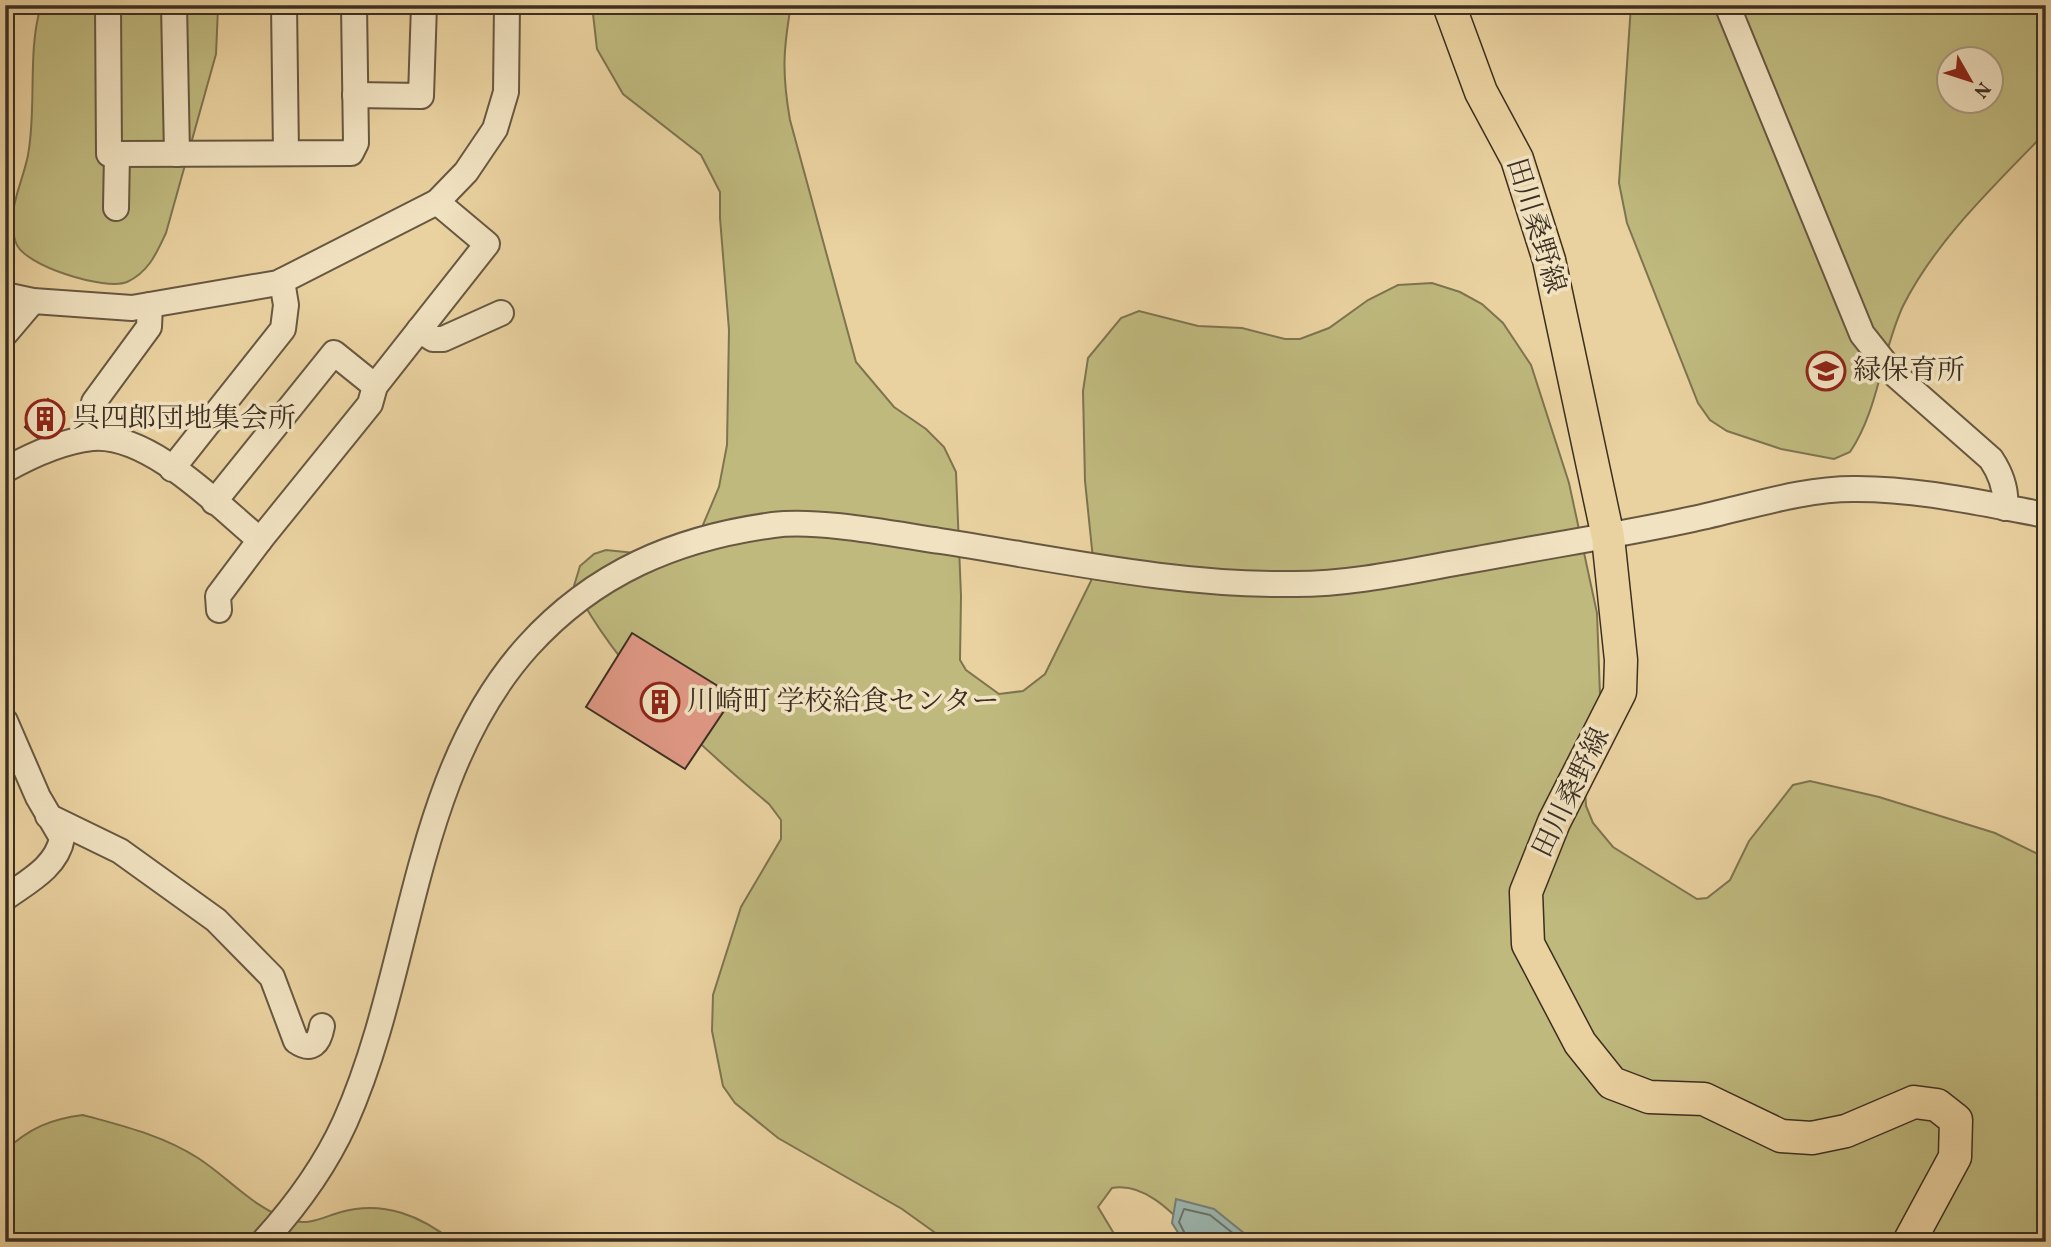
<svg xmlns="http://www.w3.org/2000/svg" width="2051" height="1247" viewBox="0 0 2051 1247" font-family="Vollkorn,'Noto Serif JP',serif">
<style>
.green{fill:#bfb97e;stroke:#7e7450;stroke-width:2;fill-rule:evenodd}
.water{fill:#9bb5ae;stroke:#757f76;stroke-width:2}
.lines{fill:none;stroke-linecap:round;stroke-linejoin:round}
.shore{stroke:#6c7268;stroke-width:2}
.building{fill:#e19986;stroke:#3c2f22;stroke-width:2}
.minor-casing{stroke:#685842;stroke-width:28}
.major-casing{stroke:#3c2f22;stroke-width:35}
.minor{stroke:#f1e2c1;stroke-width:24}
.major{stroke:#ead2a0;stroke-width:32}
.labels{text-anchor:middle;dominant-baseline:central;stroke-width:7;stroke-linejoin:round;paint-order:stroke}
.street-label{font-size:28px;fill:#3c2f22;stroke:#f1e2c1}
.poi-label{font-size:28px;fill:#3c2f22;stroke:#f1e2c1;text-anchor:start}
</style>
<rect width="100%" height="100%" fill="#ead2a0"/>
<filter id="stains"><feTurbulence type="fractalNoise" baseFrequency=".00286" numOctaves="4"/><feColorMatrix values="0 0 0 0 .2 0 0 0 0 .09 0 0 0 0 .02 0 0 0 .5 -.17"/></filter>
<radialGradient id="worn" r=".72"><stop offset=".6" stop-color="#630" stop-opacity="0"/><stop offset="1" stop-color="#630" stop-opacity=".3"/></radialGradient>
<!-- green -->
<g class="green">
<path d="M41 5H215L218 8 216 54 166 233C157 252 149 272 127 282 106 291 24 266 16 243 5 212 22 186 28 155 37 106 27 53 41 5Z"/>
<path d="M592 5H791C783 51 782 74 790 120L856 362 894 407 926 429 944 447 956 472 961 596 960 660 966 670 999 694 1023 691 1045 674 1091 581 1093 559 1085 481 1083 391 1088 358 1121 318 1139 311 1198 326 1242 328 1285 339H1300L1329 328 1368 300 1398 285 1432 283 1460 292 1482 304 1503 323 1531 365 1569 483 1597 613 1601 722 1585 790 1586 806 1593 823 1613 847 1697 899 1707 898 1730 880 1749 841 1793 785 1810 781 1879 797 1995 833 2046 858V1242H1201C1177 1218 1148 1182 1112 1188L1098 1207 1119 1242H948L902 1209 778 1138 735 1103 723 1086 712 1031 713 995 741 907 781 839V820L769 804C695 742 619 673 574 586L580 566 594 554 606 550 655 555 700 532 719 487 727 445 729 330 720 218V192L701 155 623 94 597 49Z"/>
<path d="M1631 5H2046V132C1995 185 1936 240 1903 306 1881 353 1879 409 1850 452L1834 459 1781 449 1727 431 1710 420 1698 403 1627 223 1619 183ZM1950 60H1992V102H1950Z"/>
<path d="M83 1115C123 1126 162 1135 198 1158 229 1178 253 1208 290 1220 309 1226 323 1217 341 1212 384 1200 421 1216 454 1242H5V1151C29 1128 51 1119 83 1115Z"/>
</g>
<!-- water -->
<path class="water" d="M1176 1199 1214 1209 1255 1242H1184L1172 1223Z"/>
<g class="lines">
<!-- shore -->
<path class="shore" d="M1189 1242 1179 1222 1184 1209 1210 1215 1244 1242"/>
</g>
<!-- building -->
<g class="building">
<path d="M48 399 64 412 44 435 38 438 25 427Z"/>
<path d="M632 633 734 696 685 769 586 707Z"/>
</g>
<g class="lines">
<defs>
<g id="minor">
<path d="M108 5 109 154H117L351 153 356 143 354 5"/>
<path d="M174 5 177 154"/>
<path d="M284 5 286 153"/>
<path d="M1727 5 1862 334 1892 372 1991 459C2001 474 2007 489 2005 508"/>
<path d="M355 95 421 96 424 5"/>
<path d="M116 208 117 154"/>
<path d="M5 295 33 301 132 308 278 283 437 202 466 172 495 129 506 92 507 5"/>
<path d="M419 330 433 339H443L501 313"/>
<path d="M5 334 33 301"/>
<path d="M92 438 94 402 149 327 150 305"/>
<path d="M172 469 283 329 286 305 282 281"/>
<path d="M5 470C30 456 64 441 92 438 149 433 218 505 260 540L370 404 375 386 487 244 437 202"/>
<path d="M214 502 334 353 375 386"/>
<path d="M219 610 218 596 260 540"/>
<path d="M5 721 38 797 62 838C57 867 27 882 5 898"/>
<path d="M48 816 120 851 216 920 272 977 296 1041C312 1052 319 1043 322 1026"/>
<path d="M263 1242C295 1207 325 1166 345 1122 414 968 411 776 528 646 594 573 676 538 773 525 819 519 893 534 940 541 1057 559 1177 586 1295 584 1355 584 1414 570 1472 560 1546 546 1619 535 1693 519 1746 508 1803 488 1857 489 1921 489 1984 504 2046 515"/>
</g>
<path id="major" d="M1449 5 1481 92 1517 159 1549 260 1608 537 1621 660 1620 692 1554 822 1526 892 1528 944 1580 1043 1612 1083 1649 1097 1704 1099 1781 1136 1812 1138 1846 1131 1914 1102 1937 1105 1956 1120 1955 1157 1909 1242"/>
</defs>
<!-- minor casing -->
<use href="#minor" class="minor-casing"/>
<!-- major casing -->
<use href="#major" class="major-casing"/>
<!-- minor -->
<use href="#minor" class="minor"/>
<!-- major -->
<use href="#major" class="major"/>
</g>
<!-- icons -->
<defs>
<symbol id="school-ring" viewBox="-11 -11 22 22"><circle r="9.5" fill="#f1e2c1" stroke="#8f2418" stroke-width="1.5"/><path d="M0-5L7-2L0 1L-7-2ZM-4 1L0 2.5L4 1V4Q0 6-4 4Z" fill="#8f2418"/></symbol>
<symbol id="building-ring" viewBox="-11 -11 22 22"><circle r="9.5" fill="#f1e2c1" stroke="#8f2418" stroke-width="1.5"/><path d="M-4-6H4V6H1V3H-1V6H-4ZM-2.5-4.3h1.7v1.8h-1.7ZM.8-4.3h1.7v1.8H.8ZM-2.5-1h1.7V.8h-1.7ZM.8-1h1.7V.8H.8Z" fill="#8f2418"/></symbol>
</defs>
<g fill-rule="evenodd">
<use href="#school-ring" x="1804" y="349" width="44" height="44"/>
<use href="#building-ring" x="23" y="397" width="44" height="44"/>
<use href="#building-ring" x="638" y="680" width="44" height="44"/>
</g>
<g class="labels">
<!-- street labels -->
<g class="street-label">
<text transform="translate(1535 226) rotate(73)">田川桑野線</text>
<text transform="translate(1572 793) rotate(-64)">田川桑野線</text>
</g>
<!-- poi labels -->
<g class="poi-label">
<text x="1853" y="371">緑保育所</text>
<text x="72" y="419">呉四郎団地集会所</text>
<text x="687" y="702">川崎町 学校給食センター</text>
</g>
</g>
<!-- margin -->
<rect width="2051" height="1247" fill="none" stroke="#ead2a0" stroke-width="28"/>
<rect x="7" y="7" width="2037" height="1233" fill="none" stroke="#3c2f22" stroke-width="3.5"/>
<rect x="14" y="14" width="2023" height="1219" fill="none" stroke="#3c2f22" stroke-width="2"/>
<!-- north arrow -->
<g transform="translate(1970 80) rotate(129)"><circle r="33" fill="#f1e2c1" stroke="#a99a81" stroke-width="2"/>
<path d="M0-5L12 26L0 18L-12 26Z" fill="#8f2418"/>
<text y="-10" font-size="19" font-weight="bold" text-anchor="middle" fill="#3c2f22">N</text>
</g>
<rect width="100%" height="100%" filter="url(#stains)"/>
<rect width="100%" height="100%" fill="url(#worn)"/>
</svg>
